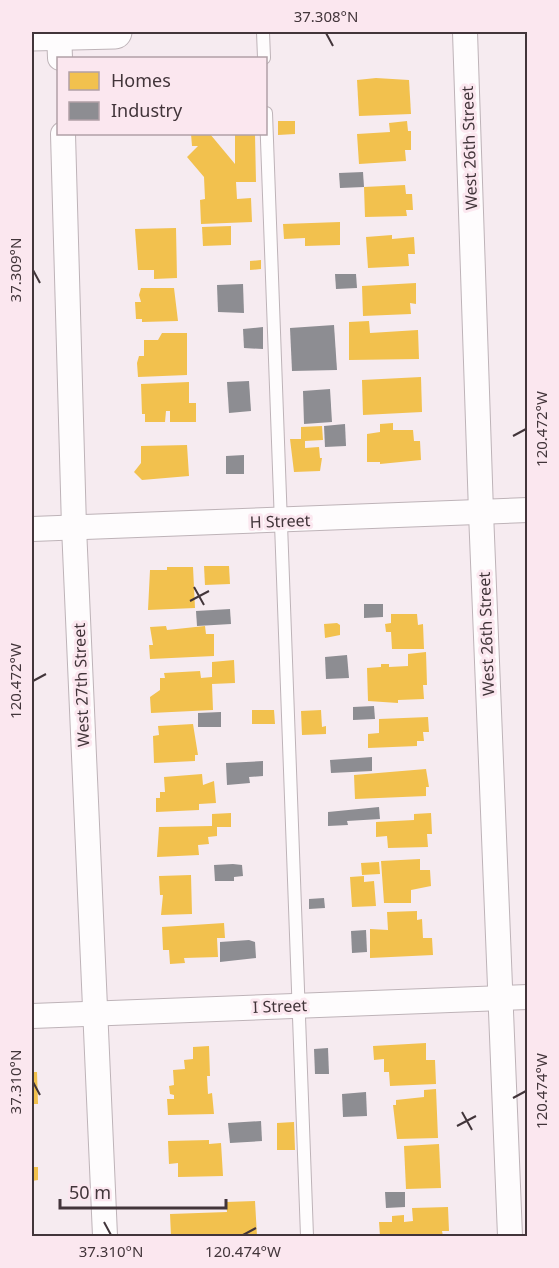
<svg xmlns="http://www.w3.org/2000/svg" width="559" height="1268" viewBox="0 0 559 1268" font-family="'Noto Sans',sans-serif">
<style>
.homes{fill:#f2c14e}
.industry{fill:#8d8d92}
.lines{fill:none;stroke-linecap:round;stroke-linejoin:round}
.lane-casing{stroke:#beb3b8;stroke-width:14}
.street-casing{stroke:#beb3b8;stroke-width:26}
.secondary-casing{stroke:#beb3b8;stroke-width:35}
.lane{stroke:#fefcfd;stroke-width:12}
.street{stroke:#fefcfd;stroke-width:24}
.secondary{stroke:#fefcfd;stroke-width:33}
.ticks{fill:none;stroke:#42353a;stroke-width:2}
.labels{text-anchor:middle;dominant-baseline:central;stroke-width:6;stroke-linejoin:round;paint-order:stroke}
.street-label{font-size:16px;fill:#42353a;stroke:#fbe7ef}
.neatline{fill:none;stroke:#42353a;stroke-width:2}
.ticks-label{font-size:15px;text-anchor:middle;fill:#42353a}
</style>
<rect width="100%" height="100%" fill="#f6ebf0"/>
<!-- homes -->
<g class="homes">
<path d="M376 78 409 80 411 114 359 116 357 80Z"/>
<path d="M278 121H295V134L278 135Z"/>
<path d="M407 121 408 131H411V150H405L406 161 359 164 357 134 390 132 389 123Z"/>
<path d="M191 134H210L235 164V134H255L256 182H236L237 199 251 198 252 222 201 224 200 200 205 199 204 177 187 157 198 146H192Z"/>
<path d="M405 185 406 194H412L413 210H406L407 216 365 217 364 187Z"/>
<path d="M340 222V245L305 246V238L284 239 283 224Z"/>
<path d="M231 226V245L203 246 202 227Z"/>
<path d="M176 228 177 278 154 279V270H138L135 229Z"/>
<path d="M392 235V239L414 237 415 254H408L409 266 368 268 366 237Z"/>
<path d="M261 260V269L250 270V261Z"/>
<path d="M416 283V304L410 303 411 314 363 316 362 286Z"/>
<path d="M141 288H174L178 321 142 322V319H136L135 302H141L139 295Z"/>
<path d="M369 321 370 333 418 330 419 359 349 360V322Z"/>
<path d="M162 333H187V375L138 377 137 363 139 356H144V340H158Z"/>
<path d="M421 377 422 412 363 415 362 380Z"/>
<path d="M189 382V403H196V422H170V411H166L165 422H145V414H142L141 384Z"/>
<path d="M393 423V430H413L414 441H420L421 460 380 464V462H367V434L380 432V424Z"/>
<path d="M322 426 323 440 305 441V448L319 447 320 458H322L320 471 294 472 290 439H301V427Z"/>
<path d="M187 445 189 476 142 480 134 472 141 463V446Z"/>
<path d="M204 566H229L230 584 205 585Z"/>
<path d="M167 567H193L195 608 148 610 150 570H167Z"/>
<path d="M391 614H417L418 625 423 624 424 649H392L391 632H386L385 624 391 623Z"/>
<path d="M337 623 340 625V635L325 638 324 624Z"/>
<path d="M166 626 167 630 205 626 206 634H214V656L150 659 149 645H153L150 627Z"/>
<path d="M426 652 427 685H423L424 699 398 700V703L368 701 367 668 381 667V664H389V667L408 666V654Z"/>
<path d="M234 660 235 683 212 684 213 710 151 713 150 697 160 690V678H165L164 673 200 671 201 678 212 677V662Z"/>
<path d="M252 710H274L275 724H252Z"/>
<path d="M321 710 322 727 326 726V734L302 735 301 711Z"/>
<path d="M428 717 429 732H423L424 741H417V746L368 748V734L379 733V719Z"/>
<path d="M193 724 198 755H195V761L154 763 153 736 159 735 158 726Z"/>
<path d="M426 769 429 787H426V796L355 799 354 775Z"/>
<path d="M202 774 203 785 214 781 216 803 199 804V810L156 812V798H160V792H165L164 777Z"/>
<path d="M231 813V827H217V836L208 837 209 844 198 845 199 855 157 857 159 827 212 826V814Z"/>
<path d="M431 813 432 834H427L428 847 388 848 387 836 376 837V822L414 820V814Z"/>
<path d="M420 859V870H430L431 886 411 890V903H384L381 861Z"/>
<path d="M379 862 380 874 362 875 361 863Z"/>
<path d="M191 875 192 914 161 915 163 895H160L159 876Z"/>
<path d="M364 876V882L374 881 376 906 352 907 350 877Z"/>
<path d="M417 911V920L422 919 423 938H432L433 955 370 958V929L388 930 387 912Z"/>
<path d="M224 923 225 938H217L218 957 184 958 185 963 170 964 169 950H163L162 927Z"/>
<path d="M426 1043V1060H435L436 1084 390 1086 389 1072H384V1059L374 1060 373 1046Z"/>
<path d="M209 1046 210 1076H207L208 1094 212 1093 214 1114 168 1115 167 1099H174V1095L170 1094 169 1086 174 1085 173 1070 185 1069 184 1060 193 1059V1047Z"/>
<path d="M32 1072H37L38 1104H32Z"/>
<path d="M436 1089 438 1138 397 1139 393 1105H396V1100L424 1097V1090Z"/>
<path d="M294 1122 295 1150H277V1123Z"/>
<path d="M209 1140V1144L221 1143 223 1176 178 1177V1163L169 1164 168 1141Z"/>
<path d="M439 1144 441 1188 406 1189 404 1146Z"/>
<path d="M32 1167H38V1180L32 1181Z"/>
<path d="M255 1201 257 1236H171L170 1214 227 1212 226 1202Z"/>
<path d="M448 1207 449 1231H442L443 1236H380L379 1222H392V1216L404 1215V1222L413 1221 412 1208Z"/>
</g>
<!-- industry -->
<g class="industry">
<path d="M363 172 364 187 340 188 339 173Z"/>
<path d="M335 274H356L357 288 336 289Z"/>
<path d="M243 284 244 313 218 312 217 285Z"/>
<path d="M334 325 337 370 292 371 290 328Z"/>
<path d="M263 327V349L244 348 243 329Z"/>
<path d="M249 381 251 411 229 413 227 382Z"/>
<path d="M330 389 332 422 304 424 303 391Z"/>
<path d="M345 424 346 446 325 447 324 426Z"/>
<path d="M244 455V474H226V456Z"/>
<path d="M364 604H383V617L364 618Z"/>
<path d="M230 609 231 624 197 626 196 611Z"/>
<path d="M347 655 349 678 326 679 325 657Z"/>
<path d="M374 706 375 719 353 720V707Z"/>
<path d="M221 712V727H198V713Z"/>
<path d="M372 757V771L331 773 330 760Z"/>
<path d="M263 761V776L249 777 250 783 227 785 226 763Z"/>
<path d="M379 807 380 819 347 821 348 825 328 826V812Z"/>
<path d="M233 864 242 865 243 876 234 877V881H215L214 865Z"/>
<path d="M324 898 325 908 309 909V899Z"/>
<path d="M366 930 367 952 352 953 351 931Z"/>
<path d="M249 940 255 942 256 958 220 962V942Z"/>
<path d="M328 1048 329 1074H315L314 1049Z"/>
<path d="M366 1092 367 1116 343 1117 342 1094Z"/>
<path d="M261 1121 262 1141 230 1143 228 1123Z"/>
<path d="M385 1192H405V1207L386 1208Z"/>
</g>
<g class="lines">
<defs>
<g id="lane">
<path d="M263 32 264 58"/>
<path d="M266 113 307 1236"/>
</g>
<g id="street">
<path d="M59 32 60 58"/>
<path d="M465 32 481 512 510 1236"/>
<path d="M63 134 74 527 105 1236"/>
<path d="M32 529 528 510"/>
<path d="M32 1016 528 997"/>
</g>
<path id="secondary" d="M32 34 115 32"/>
</defs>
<!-- lane casing -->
<use href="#lane" class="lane-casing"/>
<!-- street casing -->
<use href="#street" class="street-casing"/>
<!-- secondary casing -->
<use href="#secondary" class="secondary-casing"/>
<!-- lane -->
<use href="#lane" class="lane"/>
<!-- street -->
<use href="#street" class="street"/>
<!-- secondary -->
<use href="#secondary" class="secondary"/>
</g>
<!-- ticks -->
<path class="ticks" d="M326 33 333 46M33 270 40 283M513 436 526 429M194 587 204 605M190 601 209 591M33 681 46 674M33 1082 40 1095M513 1098 526 1091M462 1112 472 1130M457 1126 476 1116M104 1222 111 1235M243 1235 256 1228"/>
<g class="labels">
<!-- street labels -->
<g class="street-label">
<text transform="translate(469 148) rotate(-92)">West 26th Street</text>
<text transform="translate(280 521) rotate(-2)">H Street</text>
<text transform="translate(486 634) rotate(-92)">West 26th Street</text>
<text transform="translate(81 685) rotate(-92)">West 27th Street</text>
<text transform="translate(280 1006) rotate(-2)">I Street</text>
</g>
</g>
<!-- border -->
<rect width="559" height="1268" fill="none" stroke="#fbe7ef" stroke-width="66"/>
<!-- legend -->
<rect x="57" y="57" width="210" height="78" fill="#fbe7ef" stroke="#b1a0a7" stroke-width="1.5"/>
<rect x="69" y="72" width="30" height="18" fill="#f2c14e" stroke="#b1a0a7" stroke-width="1.5"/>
<text x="111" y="87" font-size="18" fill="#42353a">Homes</text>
<rect x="69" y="102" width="30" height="18" fill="#8d8d92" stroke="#b1a0a7" stroke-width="1.5"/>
<text x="111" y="117" font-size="18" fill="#42353a">Industry</text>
<!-- scale -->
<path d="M60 1199v9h166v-9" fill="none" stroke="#42353a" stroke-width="3"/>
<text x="69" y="1199" font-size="18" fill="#42353a" stroke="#fbe7ef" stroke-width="4.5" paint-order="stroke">50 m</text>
<rect x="33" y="33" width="493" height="1202" class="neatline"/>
<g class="ticks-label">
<text x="326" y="22">37.308°N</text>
<text transform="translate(16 270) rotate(-90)" y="5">37.309°N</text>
<text transform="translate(542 429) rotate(-90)" y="5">120.472°W</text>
<text transform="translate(16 681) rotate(-90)" y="5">120.472°W</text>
<text transform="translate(16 1082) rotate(-90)" y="5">37.310°N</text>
<text transform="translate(542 1091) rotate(-90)" y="5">120.474°W</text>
<text x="111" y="1257">37.310°N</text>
<text x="243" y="1257">120.474°W</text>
</g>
</svg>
